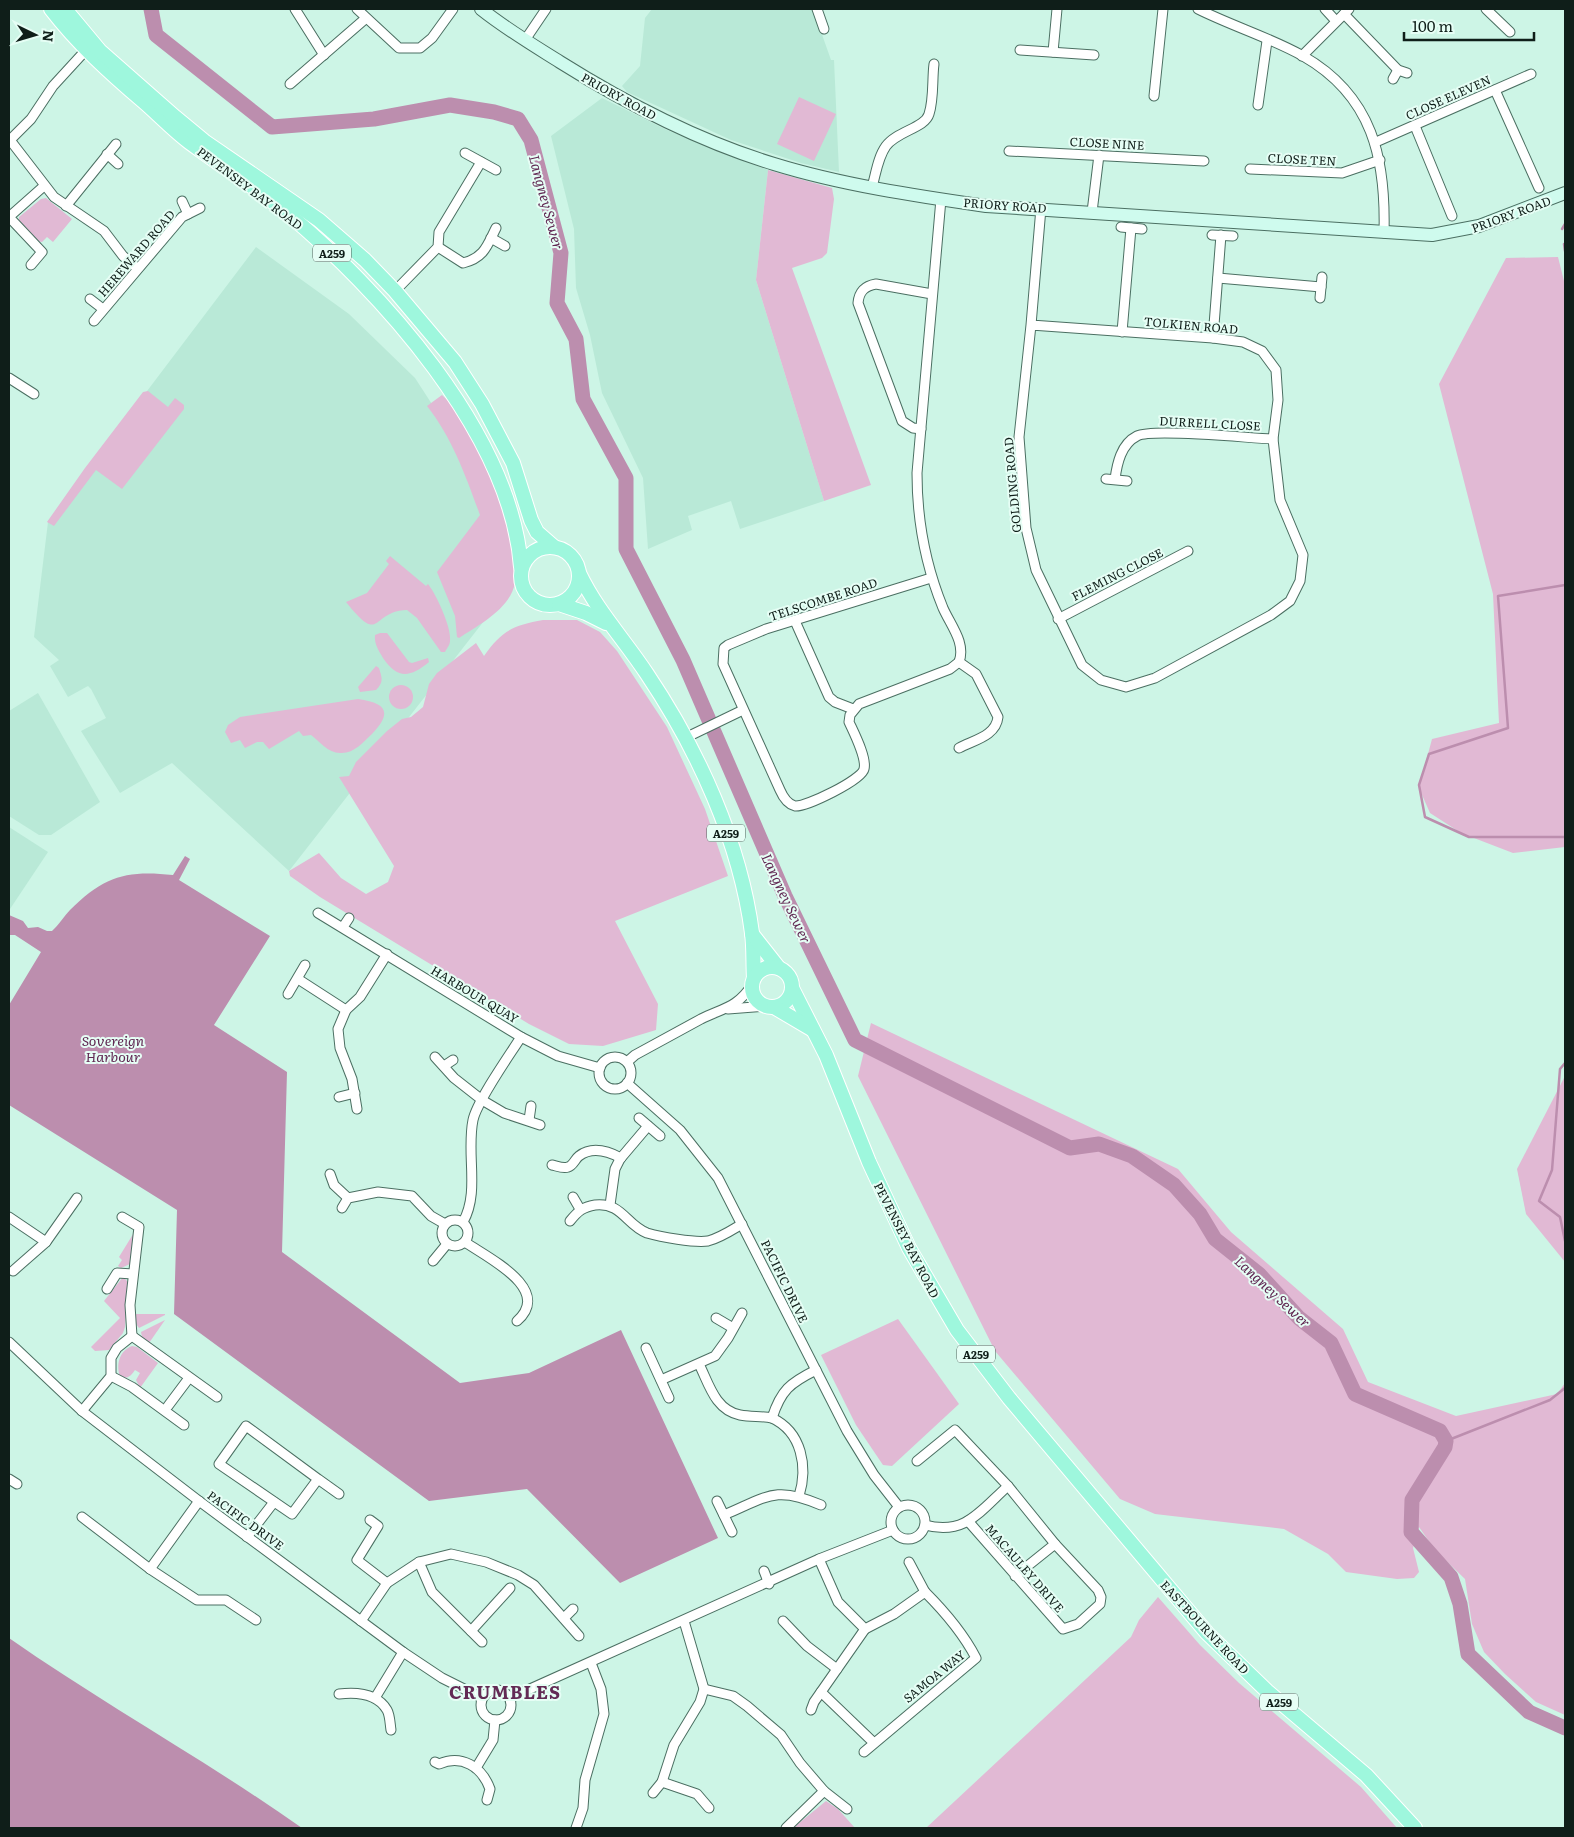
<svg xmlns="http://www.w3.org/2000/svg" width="1574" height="1837" viewBox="0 0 1574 1837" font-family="Literata,serif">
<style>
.built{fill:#b9e9d7}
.green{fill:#e1b9d4}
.water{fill:#bc8eae}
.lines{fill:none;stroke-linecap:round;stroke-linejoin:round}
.stream{stroke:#bc8eae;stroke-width:2.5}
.river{stroke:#bc8eae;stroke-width:15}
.street-casing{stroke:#4b6f62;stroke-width:11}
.secondary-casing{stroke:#4b6f62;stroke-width:14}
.primary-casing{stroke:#fff;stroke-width:16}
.street{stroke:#fff;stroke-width:9}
.secondary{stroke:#cffbee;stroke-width:12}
.primary{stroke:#9ef7dd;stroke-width:14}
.labels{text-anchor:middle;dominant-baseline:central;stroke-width:4;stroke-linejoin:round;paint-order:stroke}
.shield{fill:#e6fef5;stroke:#50615b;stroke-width:1}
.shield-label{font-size:11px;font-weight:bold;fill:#0f1e19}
.street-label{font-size:12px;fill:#0f1e19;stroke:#e6fef5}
.water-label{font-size:14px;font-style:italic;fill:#602752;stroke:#e6fef5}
.district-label{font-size:18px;font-weight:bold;letter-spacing:1px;fill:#632a55;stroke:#e6fef5}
</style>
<rect width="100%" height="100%" fill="#cdf5e6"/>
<!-- built -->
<g class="built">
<path d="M652 9H813L831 60H834L839 172 801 163 731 140 627 92 622 86 640 66 645 18Z"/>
<path d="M602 98 667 130 768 170 756 280 824 501 740 529 731 501 688 516 692 530 648 549 643 478 602 393 590 335 576 288 574 229 551 136Z"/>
<path d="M256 247 349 314 415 378 452 435 484 509 498 603 289 871 172 763 120 793 81 731 106 718 91 689 88 686 68 697 50 666 59 660 34 637 48 522Z"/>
<path d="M38 693 100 802 51 835H39L9 816V711Z"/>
<path d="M9 827 48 852 10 909H9Z"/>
</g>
<!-- green -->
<g class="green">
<path d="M799 97 836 114 814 161 777 144Z"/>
<path d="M768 170 832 188 834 199 827 253 822 258 792 268 871 485 824 501 756 280Z"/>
<path d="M46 198 72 219 53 242 47 237 42 242 37 241 19 221V217L41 199Z"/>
<path d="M1558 257 1565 285V847L1513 853 1461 833 1430 813 1419 788 1432 739 1499 723 1493 594 1439 384 1506 258Z"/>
<path d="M148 391 168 407 175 398 184 405V409L122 489 96 470 54 526 47 522 85 468 143 392Z"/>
<path d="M442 395C476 423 524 539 515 583 510 609 479 625 459 638L457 637 455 616 437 572 480 515C466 477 453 439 427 406Z"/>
<path d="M390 556 426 586 428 584C436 594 452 628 450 641 450 645 447 648 445 652H441L417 618 407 610C370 611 382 647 346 602L367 593 389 564 386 561Z"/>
<path d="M543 620H577L600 632 617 651 667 727 705 809 728 876 615 921 658 1004 656 1030 603 1046 569 1044 529 1024 320 897 290 876 289 871 319 853 341 878 366 894 388 882 394 866 339 777 349 776 356 762 387 731 402 719 411 717 423 707 429 684 437 673 476 643 484 656C501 631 514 625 543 620Z"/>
<path d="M380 633H387L409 662 412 663 428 658 429 662C410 678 397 679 383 658 379 651 374 644 375 635Z"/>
<path d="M376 666 379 668C382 678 384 682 376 690L360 692 358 687Z"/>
<circle cx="401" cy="697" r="12"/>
<path d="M358 699C386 703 393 712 372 734 363 742 354 754 340 753 328 753 319 741 311 735L303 736 299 731 269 749 263 742H257L245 748 240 740 231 743 225 732 228 725 240 717Z"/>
<path d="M871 1023 1178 1169 1231 1232 1343 1329 1368 1382 1456 1416 1557 1394 1565 1383V1715L1536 1702 1505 1674 1484 1652 1472 1624 1465 1579 1435 1550 1419 1527 1413 1548 1419 1572 1414 1578 1397 1579 1346 1572 1328 1554 1284 1529 1155 1514 1120 1499 995 1351 858 1076Z"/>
<path d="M1565 1076V1262L1526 1214 1517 1169Z"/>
<path d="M135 1231 130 1264 121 1268 118 1266 122 1260 119 1257Z"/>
<path d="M123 1277 128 1282 125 1327 123 1333 109 1350 95 1351 91 1347 120 1318 104 1301Z"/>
<path d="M135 1314H165V1315L139 1328 136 1324Z"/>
<path d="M898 1319 959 1404 892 1466 883 1465 856 1425 821 1355Z"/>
<path d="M165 1320 149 1343 142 1337 141 1332Z"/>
<path d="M132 1346 137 1347 158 1363 140 1388 136 1380 140 1373 135 1370C131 1376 127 1380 120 1376 116 1365 119 1351 132 1346Z"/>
<path d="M1158 1597 1200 1645 1239 1683 1361 1787 1397 1828H926L1131 1637 1139 1620Z"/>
<path d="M826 1801 838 1809 855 1828H793Z"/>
</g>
<!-- water -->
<g class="water">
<path d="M185 856 190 859 179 880 270 936 214 1025 287 1072 282 1252 460 1383 529 1373 621 1330 718 1538 620 1583 527 1489 429 1501 174 1314 177 1210 9 1105V1005L41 952 15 935H9V915L23 921 28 928 38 927 47 931H52C59 925 64 916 70 910 104 876 127 870 173 875Z"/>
<path d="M9 1638C105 1705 207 1761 302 1828H9Z"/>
</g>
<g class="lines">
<!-- stream -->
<g class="stream">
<path d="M1562 229 1565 224"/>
<path d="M1564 244 1565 251"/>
<path d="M1565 585 1498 596 1508 728 1429 754 1419 785 1425 817 1469 837H1565"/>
<path d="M1565 1063 1560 1069 1552 1170 1539 1201 1560 1217 1565 1241"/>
<path d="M1446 1441 1550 1400 1565 1388"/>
</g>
<!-- river -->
<path class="river" d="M151 9 156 35 272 127 374 119 450 105 494 112 518 119 531 140 561 253 557 303 576 339 583 399 626 478V549L683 660 785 896 855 1040 1070 1148 1099 1144 1132 1156 1174 1185 1200 1214 1215 1239 1259 1274 1299 1318 1331 1343 1355 1394 1440 1431 1446 1441 1445 1447 1412 1500 1411 1532 1451 1577 1460 1604 1468 1654 1529 1712 1565 1728"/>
<defs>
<g id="street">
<path d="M295 9 324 55"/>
<path d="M357 9 399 48H420L432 38 453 9"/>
<path d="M817 9 824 29"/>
<path d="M1198 9C1232 26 1271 38 1303 56 1373 96 1386 159 1384 233"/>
<path d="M1325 9 1336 21"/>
<path d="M1486 9 1510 32"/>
<path d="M1344 14 1398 70 1407 73"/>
<path d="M525 40 546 9"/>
<path d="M1020 50 1094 55"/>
<path d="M1053 52 1057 9"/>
<path d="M1302 56 1349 9"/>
<path d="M1393 79 1398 70"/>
<path d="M290 84 365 19"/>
<path d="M1495 90 1539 188"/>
<path d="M1154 96 1163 9"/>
<path d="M1258 105 1267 41"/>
<path d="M1415 126 1452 216"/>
<path d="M10 140 54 197 104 231 123 256 137 268"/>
<path d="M9 141 31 119 53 86 86 50"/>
<path d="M1376 142 1531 74"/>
<path d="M1009 151 1204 161"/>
<path d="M465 153 496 170"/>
<path d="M107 154 118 164"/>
<path d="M1250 169 1342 173 1380 160"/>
<path d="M872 187C876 173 878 157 886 146 897 131 925 128 929 114 934 99 932 79 934 64"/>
<path d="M941 199 917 473C917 521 925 564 943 608 951 626 966 643 959 662"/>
<path d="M182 201 188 214"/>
<path d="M66 206 116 144"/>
<path d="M1092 212 1099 155"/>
<path d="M1121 227 1142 229"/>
<path d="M1212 235 1233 236"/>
<path d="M491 238 505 246"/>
<path d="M438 247 463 263C484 258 487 246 496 228"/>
<path d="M31 265 42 252 9 217 44 186"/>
<path d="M1218 278 1321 287"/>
<path d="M395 291 438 247 439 232 481 162"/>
<path d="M1320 298 1322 277"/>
<path d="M90 299 103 309"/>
<path d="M94 321 182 217 200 208"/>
<path d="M1031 325 1213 338 1243 342 1262 351 1276 370 1278 400 1273 439 1280 500 1303 555 1300 581 1290 601 1271 615 1155 678 1126 687 1101 680 1082 665 1036 570 1026 528 1019 437 1031 325 1041 208"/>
<path d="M1122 332 1131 228"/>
<path d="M1213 338 1221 235"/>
<path d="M9 378 34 394"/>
<path d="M921 429 913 428 902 421 858 303C859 292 864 286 876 284L932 294"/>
<path d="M1106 479 1127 481"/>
<path d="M1115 479C1117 464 1121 444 1137 436 1153 428 1248 438 1273 439"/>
<path d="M931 578 766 629 728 645 724 648 723 664 780 790C783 797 787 804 795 806 806 807 862 780 864 769 867 758 854 733 849 722L850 715 859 704 950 669 959 662"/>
<path d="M1058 619 1188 551"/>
<path d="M795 621 829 697 835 702 853 709"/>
<path d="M685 738 743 710"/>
<path d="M959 748C974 740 996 736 998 717L976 674 959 662"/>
<path d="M318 913 521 1037 558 1056 600 1068"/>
<path d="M343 927 349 918"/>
<path d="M298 979 346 1010"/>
<path d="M288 994 305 965"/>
<path d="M728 1009 766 1006"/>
<path d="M435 1057 454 1078 482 1100 504 1113 540 1125"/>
<circle cx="615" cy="1073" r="16"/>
<path d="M627 1062 635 1055C657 1043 679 1031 701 1019 723 1008 737 1008 752 985"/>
<path d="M444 1066 453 1060"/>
<path d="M627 1083 680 1130 718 1178 847 1431 874 1475 899 1507"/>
<path d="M339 1097 355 1093"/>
<path d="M357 1109 352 1079 340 1048 338 1029 346 1010 360 997 387 954"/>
<path d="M639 1118 660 1136"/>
<path d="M529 1120 531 1106"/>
<path d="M552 1165C557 1166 563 1169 568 1167 573 1166 575 1159 579 1156 592 1146 608 1151 621 1158"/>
<path d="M330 1174 334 1185 348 1198"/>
<path d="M573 1197 580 1209"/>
<path d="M610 1205 615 1169 620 1159 648 1126"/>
<path d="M342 1208 348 1198 378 1192 412 1196 431 1216 445 1224"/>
<path d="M9 1217 46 1242 77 1198"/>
<path d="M122 1217 139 1227 130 1305 132 1336"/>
<circle cx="455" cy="1233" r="13"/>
<path d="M570 1221C578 1211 583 1207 595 1205 622 1202 626 1225 647 1233 661 1237 694 1243 708 1241 720 1238 732 1230 742 1224"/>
<path d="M463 1222C480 1192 466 1154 473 1120 477 1101 509 1056 521 1037"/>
<path d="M465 1242C488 1258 553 1289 517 1321"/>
<path d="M433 1261 447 1244"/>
<path d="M13 1271 46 1242"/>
<path d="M107 1289 117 1273 133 1274"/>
<path d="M716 1318 733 1328"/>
<path d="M132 1336 217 1397"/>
<path d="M9 1342 82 1411 199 1501 403 1652 442 1678 482 1698"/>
<path d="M646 1348 669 1398"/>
<path d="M699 1364C709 1384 715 1410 740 1415 751 1417 761 1416 772 1418 781 1390 790 1383 816 1370"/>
<path d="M111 1376 132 1387 184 1425"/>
<path d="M661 1380 715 1356 728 1338 742 1313"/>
<path d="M168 1406 189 1378"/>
<path d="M82 1411 111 1376V1358L117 1348 132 1336"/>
<path d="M772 1418C802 1432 808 1467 799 1496"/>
<path d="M917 1461 955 1430 1008 1486 1055 1544"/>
<path d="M9 1479 17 1484"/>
<path d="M318 1479 246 1426 219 1464 292 1514 318 1479 339 1494"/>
<path d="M717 1501 732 1532"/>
<circle cx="908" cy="1522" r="17"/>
<path d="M724 1515C767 1497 775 1485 821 1505"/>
<path d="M82 1517 150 1569 197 1600H226L256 1620"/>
<path d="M370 1520 378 1526 357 1560 387 1583"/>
<path d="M968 1521 1063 1629 1078 1624 1100 1604 1101 1597 1098 1590 1055 1544 1015 1576"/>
<path d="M925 1525C965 1536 980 1511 1008 1486"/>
<path d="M247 1537 274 1502"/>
<path d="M819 1559 838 1602 865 1629 894 1614 925 1592C945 1612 963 1633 976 1658L864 1752"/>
<path d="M419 1562 432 1592 482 1642"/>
<path d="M909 1562 925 1592"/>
<path d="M150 1569 199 1501"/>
<path d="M764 1571 769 1584"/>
<path d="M564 1618 573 1609"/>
<path d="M361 1621 387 1583 419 1562 451 1554 486 1562 518 1575 534 1585 579 1636"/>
<path d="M783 1621 807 1646 837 1669"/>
<path d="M471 1631 510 1588"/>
<path d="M704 1689 733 1696 747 1706 781 1735 800 1763 824 1791 847 1809"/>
<circle cx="496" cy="1705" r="15"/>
<path d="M821 1692 873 1742"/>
<path d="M339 1694C356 1692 377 1693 387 1710 390 1715 390 1724 391 1730"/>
<path d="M375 1698 403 1652"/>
<path d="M510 1698 819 1559 893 1530"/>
<path d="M811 1710 814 1702 865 1629"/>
<path d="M435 1762 439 1764C462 1754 482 1767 490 1789L487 1800"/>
<path d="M476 1768 493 1740 495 1720"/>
<path d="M662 1782 697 1794 709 1808"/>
<path d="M653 1793 662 1782 674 1745 700 1702 704 1689 684 1621"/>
<path d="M576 1828 583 1808 585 1780 604 1714 601 1689 591 1663"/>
<path d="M786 1828 824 1791"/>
</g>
<path id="secondary" d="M481 9C506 29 533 45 560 62 627 104 698 141 774 164 842 185 917 196 986 206L1432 235 1479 226 1565 193"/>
<g id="primary">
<path d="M51 9C78 44 110 73 144 102 159 115 173 130 189 142 219 164 251 185 281 208 380 289 511 434 521 567"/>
<path d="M65 9 100 51 175 117 204 141 319 220 365 260 395 291 455 362 482 404 513 463 531 520 537 532 553 546"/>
<circle cx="550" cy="576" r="29"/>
<path d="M579 573C597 611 624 639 647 674 698 750 740 842 752 933 754 948 753 963 754 978"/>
<path d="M559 604 586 613 606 623"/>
<path d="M752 934 778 967"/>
<circle cx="772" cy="987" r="20"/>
<path d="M792 988 826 1055 869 1162 909 1248 957 1330 1009 1398 1207 1633 1267 1691 1366 1775 1415 1828"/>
<path d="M774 1007 813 1030"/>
</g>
</defs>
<!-- street casing -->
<use href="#street" class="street-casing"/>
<!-- secondary casing -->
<use href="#secondary" class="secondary-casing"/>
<!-- primary casing -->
<use href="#primary" class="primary-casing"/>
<!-- street -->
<use href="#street" class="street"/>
<!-- secondary -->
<use href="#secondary" class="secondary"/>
<!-- primary -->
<use href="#primary" class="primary"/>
</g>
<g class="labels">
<!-- shield labels -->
<g class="shield">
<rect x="313" y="244.5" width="38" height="17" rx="4"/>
<rect x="707" y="824.5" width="38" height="17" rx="4"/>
<rect x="957" y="1345.5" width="38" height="17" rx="4"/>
<rect x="1260" y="1693.5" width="38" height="17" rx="4"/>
</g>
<g class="shield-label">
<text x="332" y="253">A259</text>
<text x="726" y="833">A259</text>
<text x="976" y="1354">A259</text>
<text x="1279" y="1702">A259</text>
</g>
<!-- street labels -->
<g class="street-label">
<text transform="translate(619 96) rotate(29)">PRIORY ROAD</text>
<text transform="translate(1448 97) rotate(-24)">CLOSE ELEVEN</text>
<text transform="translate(1107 143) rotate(3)">CLOSE NINE</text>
<text transform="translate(1302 159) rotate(3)">CLOSE TEN</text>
<text transform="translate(250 188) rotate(37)">PEVENSEY BAY ROAD</text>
<text transform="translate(1005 205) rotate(4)">PRIORY ROAD</text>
<text transform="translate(1511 214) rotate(-20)">PRIORY ROAD</text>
<text transform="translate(136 253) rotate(-49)">HEREWARD ROAD</text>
<text transform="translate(1191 325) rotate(5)">TOLKIEN ROAD</text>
<text transform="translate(1210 423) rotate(3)">DURRELL CLOSE</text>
<text transform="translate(1012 485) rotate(-95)">GOLDING ROAD</text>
<text transform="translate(1117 574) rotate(-27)">FLEMING CLOSE</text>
<text transform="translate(823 599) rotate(-18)">TELSCOMBE ROAD</text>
<text transform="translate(475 994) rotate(31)">HARBOUR QUAY</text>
<text transform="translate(907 1240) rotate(63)">PEVENSEY BAY ROAD</text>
<text transform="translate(785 1281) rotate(64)">PACIFIC DRIVE</text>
<text transform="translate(246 1520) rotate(36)">PACIFIC DRIVE</text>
<text transform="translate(1025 1568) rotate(49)">MACAULEY DRIVE</text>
<text transform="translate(1205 1627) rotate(47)">EASTBOURNE ROAD</text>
<text transform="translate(934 1676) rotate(-39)">SAMOA WAY</text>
</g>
<!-- water labels -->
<g class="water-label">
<text transform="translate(547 202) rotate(75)">Langney Sewer</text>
<text transform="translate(787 898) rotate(65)">Langney Sewer</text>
<text x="113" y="1040">Sovereign<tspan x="113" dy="16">Harbour</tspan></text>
<text transform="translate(1273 1291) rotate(43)">Langney Sewer</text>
</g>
<!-- district labels -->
<g class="district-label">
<text x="505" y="1691">CRUMBLES</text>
</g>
</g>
<!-- border -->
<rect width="1574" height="1837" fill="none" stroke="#0f1e19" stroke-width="20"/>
<!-- north arrow -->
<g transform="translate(35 35) rotate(95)" stroke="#e6fef5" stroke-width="4" paint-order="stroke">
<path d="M0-4L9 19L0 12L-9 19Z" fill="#0f1e19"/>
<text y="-8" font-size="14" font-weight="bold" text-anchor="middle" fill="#0f1e19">N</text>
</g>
<!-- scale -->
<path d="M1404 32v8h130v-8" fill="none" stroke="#0f1e19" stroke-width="2.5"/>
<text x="1412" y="32" font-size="15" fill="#0f1e19" stroke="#e6fef5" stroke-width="4" paint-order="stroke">100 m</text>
</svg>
